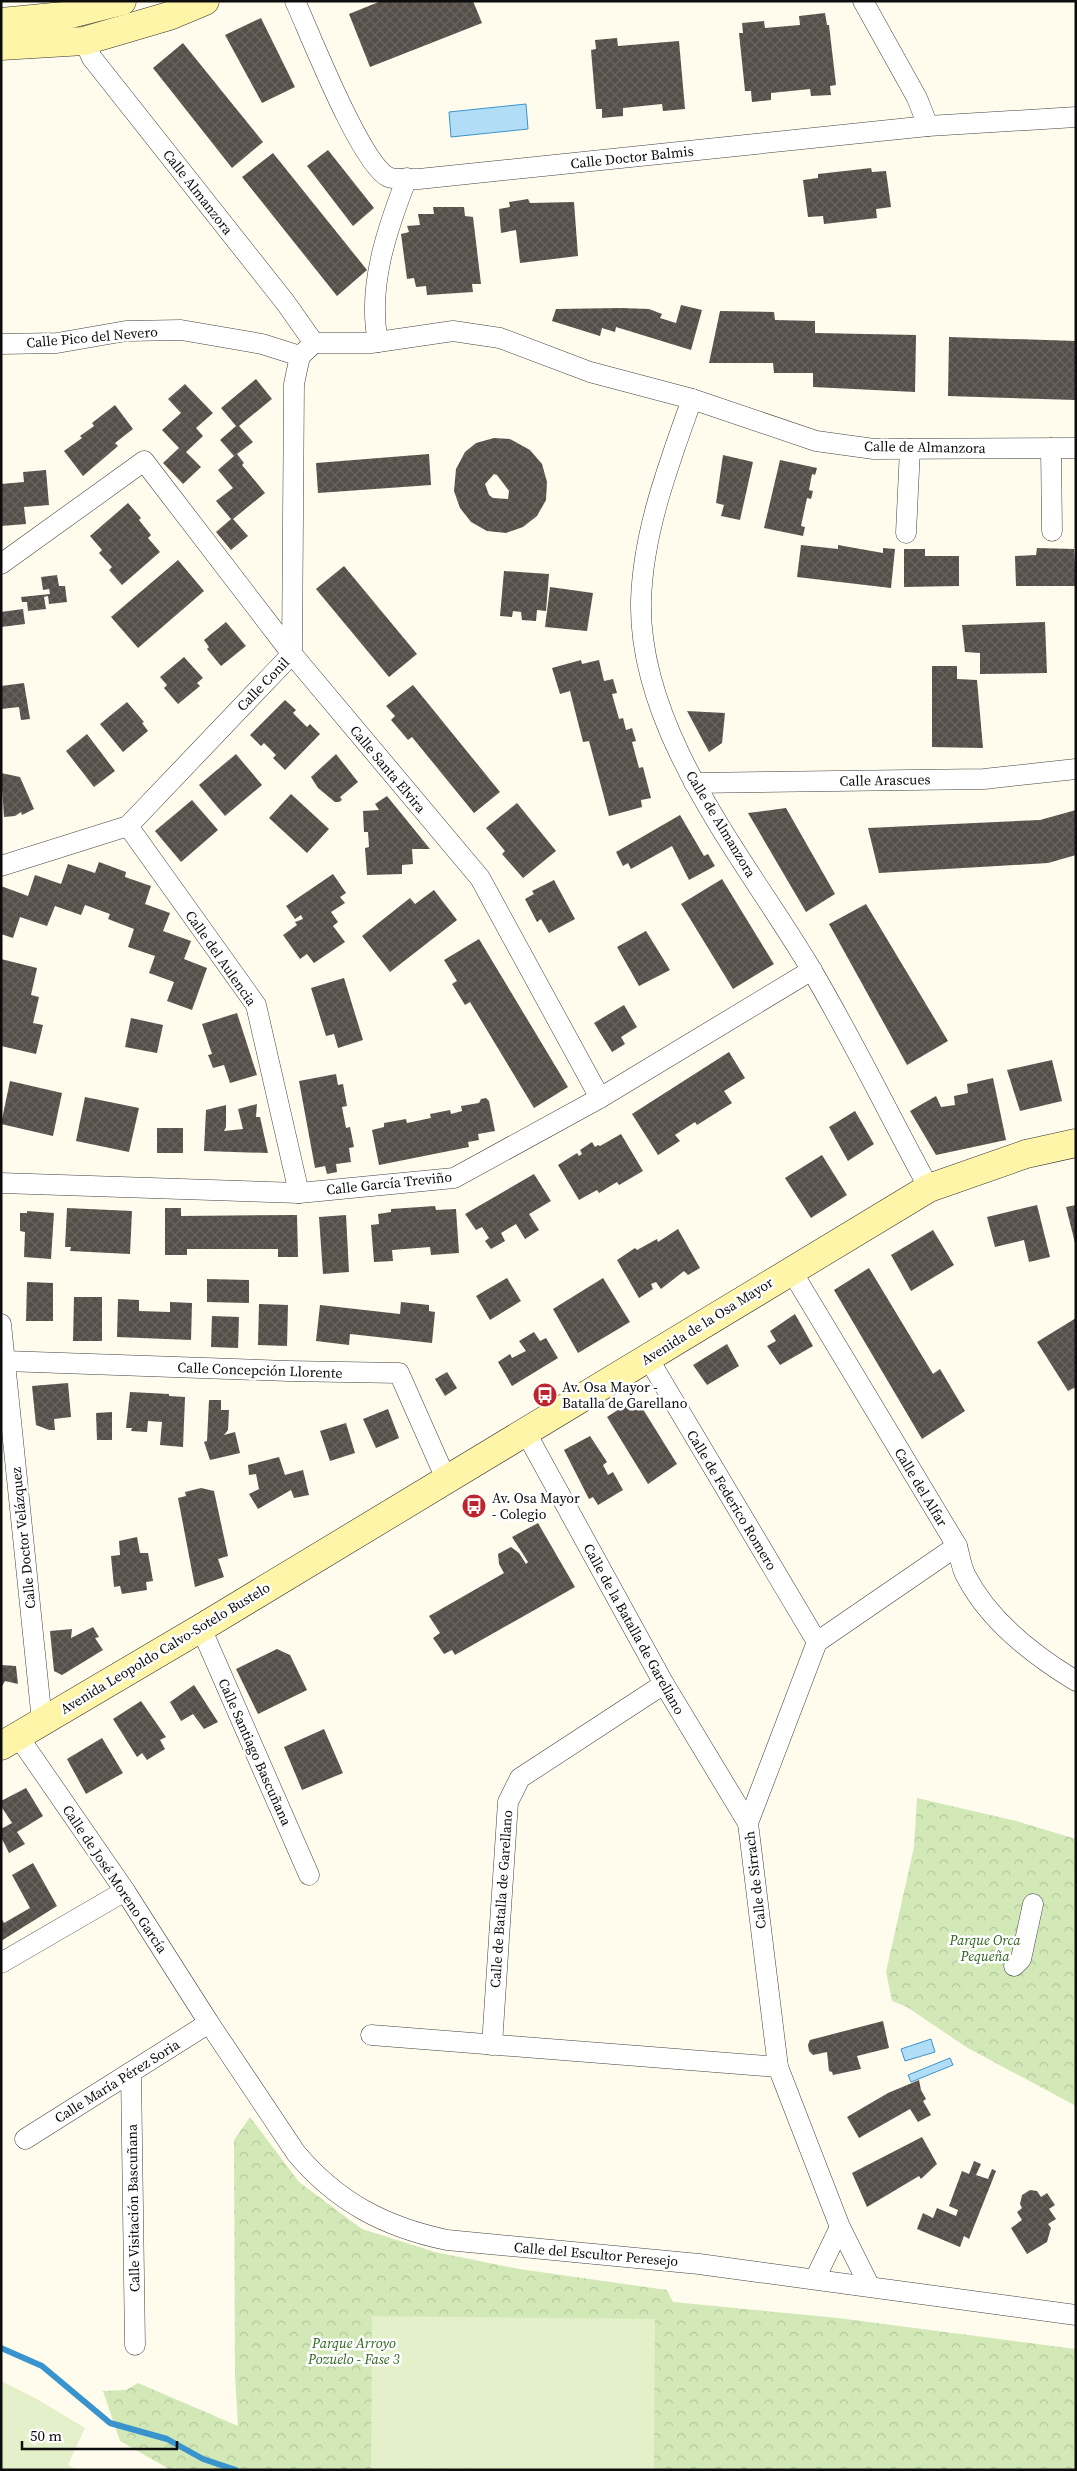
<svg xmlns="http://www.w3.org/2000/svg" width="1077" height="2471" viewBox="0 0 1077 2471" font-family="'Source Serif 4',serif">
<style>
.park{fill:url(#park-crowns)}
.pitch{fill:#e3f0c9}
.water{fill:#b2ddf6;stroke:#3994ce}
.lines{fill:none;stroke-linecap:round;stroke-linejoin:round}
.stream{stroke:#3994ce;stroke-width:6}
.building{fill:url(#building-cross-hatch);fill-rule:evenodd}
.street-casing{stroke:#404040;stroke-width:21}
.secondary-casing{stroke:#2f2f2f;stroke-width:29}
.street{stroke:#fff;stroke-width:20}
.secondary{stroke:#fff5a8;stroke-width:28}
.labels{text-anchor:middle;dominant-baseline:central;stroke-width:5;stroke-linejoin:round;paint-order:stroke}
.street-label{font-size:14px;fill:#0d0d0d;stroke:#fff}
.poi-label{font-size:14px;fill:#0d0d0d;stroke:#fff;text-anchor:start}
.park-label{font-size:14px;font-style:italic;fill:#2d651d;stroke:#fff}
</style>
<defs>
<pattern id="park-crowns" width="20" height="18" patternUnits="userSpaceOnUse" patternTransform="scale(1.25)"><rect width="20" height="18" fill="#d2e9b7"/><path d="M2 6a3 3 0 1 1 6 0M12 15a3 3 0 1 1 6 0" fill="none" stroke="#b3c79c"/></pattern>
<pattern id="building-cross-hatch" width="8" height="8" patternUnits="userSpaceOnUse" patternTransform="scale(1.25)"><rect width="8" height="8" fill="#564e49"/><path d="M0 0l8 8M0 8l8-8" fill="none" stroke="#69635f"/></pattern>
</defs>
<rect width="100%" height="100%" fill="#fffbed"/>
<!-- park -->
<g class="park">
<path d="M917 1798 1016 1821 1076 1839V2106L966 2047 907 2007 892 2001 886 1972 914 1847Z"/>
<path d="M250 2117 299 2182 362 2229 435 2252 519 2269 667 2290 673 2302 838 2318 1076 2349V2470H171L120 2441 103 2391 126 2390 138 2383 238 2426 235 2376 234 2140Z"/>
</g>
<!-- pitch -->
<g class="pitch">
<path d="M372 2316 655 2319 654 2470 371 2468Z"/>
<path d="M1 2381 35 2398 85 2428 68 2465 77 2470H1Z"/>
</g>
<!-- water -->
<g class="water">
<path d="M526 104 528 129 451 137 449 112Z"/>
<path d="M931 2039 935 2052 905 2061 901 2049Z"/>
<path d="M950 2058 953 2065 911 2082 908 2075Z"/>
</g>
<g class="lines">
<!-- stream -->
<path class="stream" d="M1 2348 42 2366 110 2423 167 2439 203 2459 236 2470"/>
</g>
<!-- building -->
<g class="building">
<path d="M381 1H473L482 23 370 67 349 14Z"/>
<path d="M825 13 827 25H829L836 85 830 86 831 95 811 96 810 89 771 93V100L752 102 751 91H745L739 33H743L742 23 764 21 765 28 800 25 799 16Z"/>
<path d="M261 18 295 87 262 103 225 35Z"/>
<path d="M617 38 618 46 679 41 685 109 663 111 662 104 623 108V116L602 118V109H596L591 50 596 49 595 40Z"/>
<path d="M183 43 263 142 232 168 153 68Z"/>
<path d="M328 150 374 208 353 226 307 166Z"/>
<path d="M273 153 367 270 337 296 242 177Z"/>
<path d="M871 168 872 172 886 171 891 207 876 209 877 218 824 224 823 216 808 217 803 180 818 178V174Z"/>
<path d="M528 199 530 203 574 202 578 256 520 263 516 230 501 233 499 209 510 207 509 202Z"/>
<path d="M433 207H464L465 216 473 217 481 284H472L473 292 427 295 426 286 416 287 414 278 407 279 401 234 409 232 407 226 420 225 418 214H434Z"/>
<path d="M681 305 702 310 691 350 616 327 615 332 602 328 600 336 552 321 556 309 621 308 649 309 662 314 660 318 676 323Z"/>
<path d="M720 311 774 312 775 320 815 321V333L916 335 915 392 813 387V373H774L773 363H709Z"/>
<path d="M949 337 1076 341V400L948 396Z"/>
<path d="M256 379 272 399 239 426 253 442 237 454 244 463 242 465 265 493 233 519 248 536 231 550 216 532 231 519 216 501 233 488 218 470 234 456 220 440 236 426 221 408Z"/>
<path d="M185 384 213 413 196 428 203 436 186 452 201 467 183 484 163 463 179 448 162 430 181 413 168 399Z"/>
<path d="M115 405 133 429 115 443 118 446 83 476 64 451 82 438 80 436 94 426 92 423Z"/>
<path d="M494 438 510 439 530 450 542 464 547 482 546 500 537 516 523 527 506 533 487 531 471 522 460 508 454 491 456 469 465 452 476 443ZM494 474 497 475 509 491 508 499 493 498 489 495 485 484Z"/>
<path d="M429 454 431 485 318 493 316 463Z"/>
<path d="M723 455 753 462 740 520 721 516 724 505 716 503Z"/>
<path d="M780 460 817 468 815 475 812 474 809 490 813 491 811 499 807 498 801 526 805 527 803 536 764 528Z"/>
<path d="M46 470 49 505 24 507 26 524 1 526V484L24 482 23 472Z"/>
<path d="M128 503 141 518 139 520 151 535 148 538 160 552 122 585 109 570 112 567 99 553 102 550 90 536Z"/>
<path d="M801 545 838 549V545L883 553V548L895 549 891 588 797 577Z"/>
<path d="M1037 548 1074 549 1076 586H1016L1015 556 1036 555Z"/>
<path d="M904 549H925V556H959V586L904 587Z"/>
<path d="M178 560 204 591 138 648 111 617Z"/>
<path d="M344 566 417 654 389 677 316 589Z"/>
<path d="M504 571 549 574 546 611 537 610 536 621 522 620 521 612 513 611 512 617 500 616Z"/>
<path d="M57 575 59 586H65L67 602 49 604 48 596 44 597 46 609 28 611 27 602H22L21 597 50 594 49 589 43 590 41 577Z"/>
<path d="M550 587 593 593 587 631 545 627Z"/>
<path d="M23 609 25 624 1 627V612Z"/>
<path d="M226 622 246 646 221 666 207 649 209 647 204 640Z"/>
<path d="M1045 622 1047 673 980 674V653L965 652 962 625Z"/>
<path d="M184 657 203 678 197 683 200 686 178 704 164 688 167 685 160 677Z"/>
<path d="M581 660 582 664 599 660 604 681 613 679 617 693 612 694 619 719 623 718 626 730 632 728 636 741 632 742 639 768 643 767 651 798 641 800 642 807 609 816 589 741 583 742 570 691 560 694 552 668Z"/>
<path d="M932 666H957V679L977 680 983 748 932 747Z"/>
<path d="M24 683 30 719 21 720 19 707 1 709V686Z"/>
<path d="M413 685 500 792 474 813 412 737 408 740 391 720 395 716 386 706Z"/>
<path d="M285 700 296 710 293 713 307 727 310 724 320 734 285 770 273 758 276 755 264 743 261 746 250 735Z"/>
<path d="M127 702 144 722 142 723 148 731 123 752 100 724Z"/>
<path d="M687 711 725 713 722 743 709 752Z"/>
<path d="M87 734 115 771 94 787 66 751Z"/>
<path d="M236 754 262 785 225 816 199 785Z"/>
<path d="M336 754 358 782 340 797 342 800 339 802H335L318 788 311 777Z"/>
<path d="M1 773 20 777 34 809 22 815 21 812 15 816 4 817Z"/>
<path d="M291 794 329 829 307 853 269 818Z"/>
<path d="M387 796 430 849H412L413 864 402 865V874L367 875 365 848 369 847 368 832H364L363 811 379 810 375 804Z"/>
<path d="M192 800 218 830 181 862 155 831Z"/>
<path d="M517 803 556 851 523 878 502 854 505 851 486 828Z"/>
<path d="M786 808 835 894 806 912 748 813Z"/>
<path d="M1076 810V855L1048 863 879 873 868 828 1040 820Z"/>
<path d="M680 815 704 856 708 854 715 866 689 880 672 846 631 869 628 863 623 866 616 852Z"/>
<path d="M99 862 126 872 125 877 151 886 145 904 170 913 163 931 191 941 184 959 207 968 192 1010 167 1001 174 982 149 973 155 956 128 947 134 929 108 919 110 914 85 905 81 915 55 906 47 926 20 917 13 938 1 934V886L28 896 35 875 61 884 68 864 95 873Z"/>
<path d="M333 874 346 893 340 897 345 903 331 912 338 922 333 926 345 942 314 963 307 954 300 959 283 935 297 925 295 922 303 919 301 915 295 919 286 906Z"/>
<path d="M722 879 774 964 733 989 681 904Z"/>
<path d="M554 880 575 919 549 933 541 919 537 922 525 899 534 894 532 891Z"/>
<path d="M434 890 457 920 390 972 362 936 410 898 415 904Z"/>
<path d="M866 904 948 1041 907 1065 829 924Z"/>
<path d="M646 931 670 970 639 986 617 947Z"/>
<path d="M479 939 568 1087 534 1108 470 1002 465 1005 452 984 457 981 444 960Z"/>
<path d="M1 959 37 968 31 995 39 997 33 1023 43 1025 36 1054 1 1046Z"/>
<path d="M344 978 363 1040 338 1048 334 1034 326 1036 311 988Z"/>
<path d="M624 1005 637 1027 621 1037 625 1044 612 1052 594 1023Z"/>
<path d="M237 1013 257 1075 230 1083 224 1065 213 1068 208 1055 212 1054 202 1024Z"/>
<path d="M131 1018 163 1025 157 1053 125 1047Z"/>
<path d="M729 1052 745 1078 724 1091 732 1103 697 1125 695 1122 675 1135 680 1141 658 1155 632 1114Z"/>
<path d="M1052 1060 1062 1101 1020 1111 1007 1070Z"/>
<path d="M336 1074 338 1085 343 1084 347 1106 342 1107 346 1128 350 1127 354 1147 349 1148 351 1162 336 1164 337 1172 327 1174 325 1166 315 1168 299 1081Z"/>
<path d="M993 1078 1006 1140 936 1155 910 1111 936 1096 941 1107 955 1105 954 1096 968 1093 967 1084Z"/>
<path d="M10 1081 62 1093 53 1136 1 1124Z"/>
<path d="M85 1097 139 1108 129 1152 76 1141Z"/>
<path d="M486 1098 489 1101 495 1131 478 1134 479 1140 468 1142 469 1147 379 1165 372 1130 384 1127V1123L406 1119 407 1123 431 1118 430 1114 450 1110 451 1114 462 1111 461 1106 479 1103 481 1099Z"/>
<path d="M257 1104 256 1117H260L268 1153 204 1151 206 1110 226 1105V1127L224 1131 243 1129 238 1109Z"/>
<path d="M855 1111 874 1144 848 1161 829 1127Z"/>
<rect x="157" y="1128" width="26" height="25"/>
<path d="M621 1134 643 1171 619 1185 617 1182 599 1193 597 1190 579 1200 558 1165 577 1153 579 1156 582 1154 580 1150 592 1142 595 1147 598 1145 600 1146Z"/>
<path d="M822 1155 847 1195 811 1218 785 1178Z"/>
<path d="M534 1174 551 1201 529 1214 539 1230 525 1239 516 1224 501 1233 505 1241 491 1249 485 1241 489 1238 482 1227 476 1230 465 1214Z"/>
<path d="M1037 1205 1050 1257 1029 1262 1024 1240 995 1247 987 1217Z"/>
<path d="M1076 1205V1243H1075L1066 1207Z"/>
<path d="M435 1206 436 1210 456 1209 459 1253 431 1255 430 1247 392 1250 393 1261 374 1262 371 1225 379 1224 378 1214 391 1212V1209Z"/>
<path d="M67 1208 132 1211 130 1254 70 1251 71 1247H65Z"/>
<path d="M165 1208H181V1216L297 1215 298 1257H278V1249H187V1255H165Z"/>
<path d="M27 1211 54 1213 51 1259 24 1257 25 1232 20 1231V1213H27Z"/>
<path d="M346 1215 349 1272 323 1274 319 1217Z"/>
<path d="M678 1229 700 1268 688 1275 684 1271 661 1289 656 1282 651 1284 653 1289 639 1298 617 1260 635 1248 637 1250 657 1239 658 1242Z"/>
<path d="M933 1230 954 1265 911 1291 891 1255Z"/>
<path d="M869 1268 933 1374 940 1369 965 1411 922 1439 834 1290Z"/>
<path d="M507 1278 521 1301 490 1320 476 1296Z"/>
<path d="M603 1278 630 1322 578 1353 553 1309Z"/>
<path d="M207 1279 249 1280V1303L207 1302Z"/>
<path d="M27 1282 53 1283V1321H26Z"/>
<path d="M74 1297H102V1341H73Z"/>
<path d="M118 1299 139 1300V1311L170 1312V1302L192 1303 191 1340 117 1337Z"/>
<path d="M401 1302 429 1305V1311L435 1312 432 1343 350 1334 349 1345 316 1341 320 1305 400 1314Z"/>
<path d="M259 1304 288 1305 287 1346 258 1345Z"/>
<path d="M795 1314 813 1346 780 1365 767 1346 776 1341 770 1331Z"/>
<path d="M212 1316 239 1317 238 1348 211 1347Z"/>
<path d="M1076 1318V1387L1068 1391 1037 1342Z"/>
<path d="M534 1332 540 1341 546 1338 558 1358 512 1386 498 1362 510 1354 512 1358 526 1351 519 1341Z"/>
<path d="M727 1344 739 1366 707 1385 693 1365Z"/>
<path d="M447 1372 457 1388 445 1396 435 1379Z"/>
<path d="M68 1383 71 1417 54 1419 55 1430H49L36 1425 32 1386Z"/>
<path d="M130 1392 169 1394V1396L185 1397 183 1447 160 1445 162 1422 148 1421 147 1432 131 1431 132 1428H126Z"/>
<path d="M636 1398 677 1464 648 1484 607 1417Z"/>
<path d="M209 1400H221V1410H229L228 1430 224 1435 235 1432 240 1453 210 1460 204 1442 207 1441Z"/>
<path d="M388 1409 399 1438 376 1448 363 1419Z"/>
<path d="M112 1412V1440H97L96 1413Z"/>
<path d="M346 1423 355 1453 330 1461 320 1431Z"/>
<path d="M590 1436 607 1462 603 1465 608 1475 613 1472 623 1490 598 1505 593 1497 589 1499 564 1450Z"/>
<path d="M279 1457 285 1475 303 1470 309 1495 294 1498 291 1490 258 1509 249 1494 259 1489 256 1474 249 1475 248 1465Z"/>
<path d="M201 1488 214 1491 228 1556 218 1559 224 1577 195 1587 178 1498 186 1496 185 1492Z"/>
<path d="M538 1523 575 1587 455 1655 452 1650 444 1654 433 1638 440 1633 429 1616 504 1573 499 1564 498 1554 511 1547 519 1553 526 1564 528 1562 512 1537Z"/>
<path d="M137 1537 140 1553H148L153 1581 146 1582 147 1590 122 1594 120 1586 114 1587 111 1556 120 1555 119 1541Z"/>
<path d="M93 1627 99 1637 95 1638 103 1650 62 1675 54 1671 50 1631 72 1629 71 1638Z"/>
<path d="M277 1649 290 1655 307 1690 258 1714 236 1669Z"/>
<path d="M1 1665 16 1666 18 1684 5 1681 1 1688Z"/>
<path d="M194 1685 218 1722 204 1729 193 1714 181 1721 170 1702Z"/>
<path d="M141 1701 166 1737 160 1740 165 1749 147 1760 142 1753 137 1757 113 1719Z"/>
<path d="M324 1729 343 1773 302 1790 284 1747Z"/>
<path d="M102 1738 123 1773 86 1794 67 1759Z"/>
<path d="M26 1788 43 1816 17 1832 25 1844 9 1853 1 1837V1829L12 1823 1 1806V1801Z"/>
<path d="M33 1863 57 1906 1 1941V1918L4 1923 30 1908 12 1875Z"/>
<path d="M883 2021 889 2048 857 2056 861 2069 833 2075 832 2072 829 2071 827 2052 813 2055 809 2051 808 2045 810 2040Z"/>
<path d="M919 2080 921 2090 926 2099 923 2101 931 2115 918 2122 910 2109 859 2138 847 2117 888 2093Z"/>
<path d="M922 2137 937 2164 921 2179 919 2176 867 2207 852 2173Z"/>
<path d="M974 2161 981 2164 976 2175 988 2179 992 2169 996 2171 969 2239 964 2236 960 2247 917 2229 923 2213 933 2218 937 2208 956 2216 958 2210 949 2206 962 2171 969 2174Z"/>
<path d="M1030 2190 1037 2191 1041 2197 1047 2193 1055 2205 1049 2209 1056 2219 1048 2224 1051 2228 1047 2242 1027 2254 1011 2228 1022 2220 1017 2212 1022 2208 1020 2204 1022 2195Z"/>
</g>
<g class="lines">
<defs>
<g id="street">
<path d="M295 1C311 36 360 162 388 177 396 180 411 179 419 179L928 126 1076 117"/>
<path d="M863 1 917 98 928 126"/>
<path d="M84 41 92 58 285 302 314 343"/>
<path d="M378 342C367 287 387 229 407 178"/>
<path d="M314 343H371L453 331 500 338 590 372 692 399 816 441 874 449 1076 448"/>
<path d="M1 344 57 343 126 331 181 330 262 344 300 356"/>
<path d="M692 399C669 464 643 531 641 601 638 733 746 860 811 969 853 1040 889 1115 929 1188"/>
<path d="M1051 448 1052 531"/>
<path d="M906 533 910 449"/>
<path d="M1 564 144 461 292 654 480 878 600 1098"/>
<path d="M694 783 984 779 1076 769"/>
<path d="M128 826 256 1005 299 1193"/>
<path d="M1 866 128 826 292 654 294 384 300 356 314 343"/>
<path d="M1 1183 299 1193 454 1178 600 1098 812 970"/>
<path d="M791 1270 957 1546C960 1556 961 1567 966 1576 989 1621 1033 1655 1076 1681"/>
<path d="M1 1324 42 1721"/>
<path d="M648 1358 817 1642"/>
<path d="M5 1361 288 1371 399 1373 446 1479"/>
<path d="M525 1431 664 1684 748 1823"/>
<path d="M201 1628 309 1875"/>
<path d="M18 1736 125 1891 209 2023 296 2153C337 2202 385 2227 447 2240L699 2264 1076 2315"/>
<path d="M1 1963 125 1891"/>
<path d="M1014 1966 1021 1959 1033 1904"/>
<path d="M371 2035 778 2067"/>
<path d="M492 2045 508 1802 520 1778 664 1684"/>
<path d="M131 2072 135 2345"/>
<path d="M25 2139 209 2023"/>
<path d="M815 2279 840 2227"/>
<path d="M869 2285 840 2227 778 2067 748 1823 817 1642 957 1546"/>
</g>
<g id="secondary">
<path d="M1 22 63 16 122 1"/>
<path d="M1 46 84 41 169 16 205 1"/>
<path d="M1 1746 201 1628 929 1188 1026 1154 1076 1143"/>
</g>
</defs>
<!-- street casing -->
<use href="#street" class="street-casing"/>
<!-- secondary casing -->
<use href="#secondary" class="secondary-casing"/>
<!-- street -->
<use href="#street" class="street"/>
<!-- secondary -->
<use href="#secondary" class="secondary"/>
</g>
<!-- icons -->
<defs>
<symbol id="bus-disc" viewBox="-11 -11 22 22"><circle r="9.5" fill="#be242d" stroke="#fff"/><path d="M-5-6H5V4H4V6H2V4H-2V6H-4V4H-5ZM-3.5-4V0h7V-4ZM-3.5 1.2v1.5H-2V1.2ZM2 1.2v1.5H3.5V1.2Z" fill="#fff"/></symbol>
</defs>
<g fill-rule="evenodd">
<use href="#bus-disc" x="531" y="1381" width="28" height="28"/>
<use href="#bus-disc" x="460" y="1492" width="28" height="28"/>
</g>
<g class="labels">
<!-- street labels -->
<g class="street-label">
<text transform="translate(632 157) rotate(-6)">Calle Doctor Balmis</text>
<text transform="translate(198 192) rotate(52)">Calle Almanzora</text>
<text transform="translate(92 337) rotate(-5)">Calle Pico del Nevero</text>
<text transform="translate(925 447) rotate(1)">Calle de Almanzora</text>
<text transform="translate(263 684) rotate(-46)">Calle Conil</text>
<text transform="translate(388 769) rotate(50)">Calle Santa Elvira</text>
<text transform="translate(885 780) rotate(-1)">Calle Arascues</text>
<text transform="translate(721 824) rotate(59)">Calle de Almanzora</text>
<text transform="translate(221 958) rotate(55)">Calle del Aulencia</text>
<text transform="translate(389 1183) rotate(-6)">Calle García Treviño</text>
<text transform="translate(707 1321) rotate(-32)">Avenida de la Osa Mayor</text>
<text transform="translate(260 1370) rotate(2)">Calle Concepción Llorente</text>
<text transform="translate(921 1487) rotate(59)">Calle del Alfar</text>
<text transform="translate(732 1500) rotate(59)">Calle de Federico Romero</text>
<text transform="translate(23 1538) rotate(-96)">Calle Doctor Velázquez</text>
<text transform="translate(634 1629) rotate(61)">Calle de la Batalla de Garellano</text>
<text transform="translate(165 1648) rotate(-31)">Avenida Leopoldo Calvo-Sotelo Bustelo</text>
<text transform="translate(255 1752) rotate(66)">Calle Santiago Bascuñana</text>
<text transform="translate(115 1879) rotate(56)">Calle de José Moreno García</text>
<text transform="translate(755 1880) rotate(-97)">Calle de Sirrach</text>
<text transform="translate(501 1899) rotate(-86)">Calle de Batalla de Garellano</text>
<text transform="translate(117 2081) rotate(-32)">Calle María Pérez Soria</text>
<text transform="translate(133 2208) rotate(-91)">Calle Visitación Bascuñana</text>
<text transform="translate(596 2254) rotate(5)">Calle del Escultor Peresejo</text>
</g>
<!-- poi labels -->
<g class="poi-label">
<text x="562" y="1387">Av. Osa Mayor -<tspan x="562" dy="16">Batalla de Garellano</tspan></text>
<text x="492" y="1498">Av. Osa Mayor<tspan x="492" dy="16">- Colegio</tspan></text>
</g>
<!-- park labels -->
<g class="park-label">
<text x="985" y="1940">Parque Orca<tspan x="985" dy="16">Pequeña</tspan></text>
<text x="354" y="2343">Parque Arroyo<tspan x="354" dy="16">Pozuelo - Fase 3</tspan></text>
</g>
</g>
<!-- border -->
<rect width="1077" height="2471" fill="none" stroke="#0d0d0d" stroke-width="5"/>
<!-- scale -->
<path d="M22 2441v8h155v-8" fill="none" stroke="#0d0d0d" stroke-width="2.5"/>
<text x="30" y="2441" font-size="15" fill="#0d0d0d" stroke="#ffffff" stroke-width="4" paint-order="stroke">50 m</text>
</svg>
